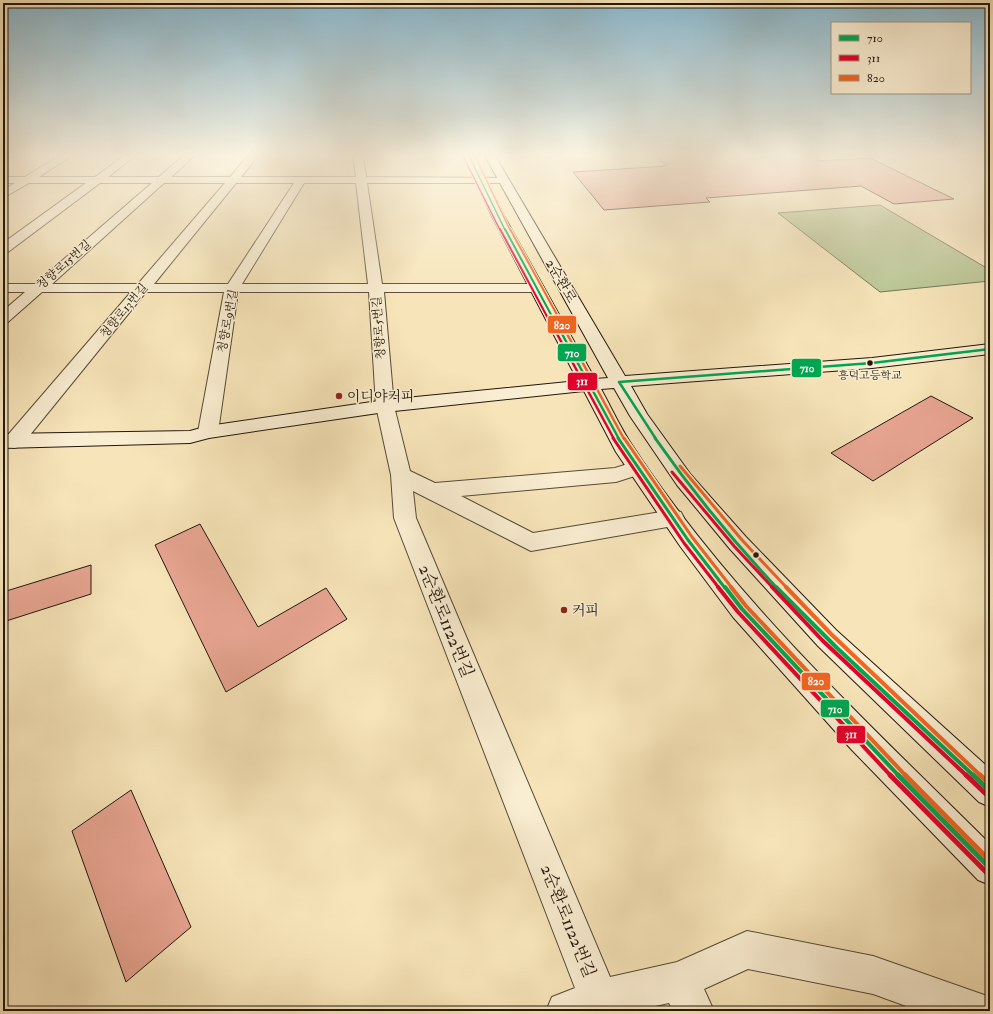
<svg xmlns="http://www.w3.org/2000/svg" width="993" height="1014" viewBox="0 0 993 1014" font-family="'IM FELL Double Pica','Noto Serif KR',serif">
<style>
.green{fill:#b8c693;stroke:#6d6e50}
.building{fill:#e9a693;stroke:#22170c}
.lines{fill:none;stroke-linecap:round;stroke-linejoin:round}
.street-casing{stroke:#574a37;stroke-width:2}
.secondary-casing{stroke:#22170c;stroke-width:2}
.street{fill:#faeed2;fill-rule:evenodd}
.secondary{fill:#faeed2;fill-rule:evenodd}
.bus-1-far5-casing{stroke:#faeed2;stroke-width:3}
.bus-1-far4-casing{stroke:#faeed2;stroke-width:4}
.bus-1-far3-casing{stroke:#faeed2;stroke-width:5}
.bus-1-far2-casing{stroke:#faeed2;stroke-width:6}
.bus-1-far1-casing{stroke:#faeed2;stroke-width:7}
.bus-1-casing{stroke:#faeed2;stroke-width:8}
.bus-2-far5-casing{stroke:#faeed2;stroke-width:3}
.bus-2-far4-casing{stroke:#faeed2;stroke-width:4}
.bus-2-far3-casing{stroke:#faeed2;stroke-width:5}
.bus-2-far2-casing{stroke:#faeed2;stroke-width:6}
.bus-2-far1-casing{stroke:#faeed2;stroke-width:7}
.bus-2-casing{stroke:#faeed2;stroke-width:8}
.bus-3-far5-casing{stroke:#faeed2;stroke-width:3}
.bus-3-far4-casing{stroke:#faeed2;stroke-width:4}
.bus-3-far3-casing{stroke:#faeed2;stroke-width:5}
.bus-3-far2-casing{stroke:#faeed2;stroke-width:6}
.bus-3-far1-casing{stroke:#faeed2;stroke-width:7}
.bus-3-casing{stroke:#faeed2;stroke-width:8}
.bus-1-far5{stroke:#00a651;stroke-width:1.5}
.bus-1-far4{stroke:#00a651;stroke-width:2}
.bus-1-far3{stroke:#00a651;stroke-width:2.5}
.bus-1-far2{stroke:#00a651;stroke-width:3}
.bus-1-far1{stroke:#00a651;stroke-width:4}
.bus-1{stroke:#00a651;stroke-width:5}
.bus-2-far5{stroke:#e4002b;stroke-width:1.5}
.bus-2-far4{stroke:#e4002b;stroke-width:2}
.bus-2-far3{stroke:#e4002b;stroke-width:2.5}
.bus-2-far2{stroke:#e4002b;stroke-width:3}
.bus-2-far1{stroke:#e4002b;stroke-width:4}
.bus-2{stroke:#e4002b;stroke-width:5}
.bus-3-far5{stroke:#f26522;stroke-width:1.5}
.bus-3-far4{stroke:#f26522;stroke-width:2}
.bus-3-far3{stroke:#f26522;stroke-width:2.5}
.bus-3-far2{stroke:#f26522;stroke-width:3}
.bus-3-far1{stroke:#f26522;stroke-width:4}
.bus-3{stroke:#f26522;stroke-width:5}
.bus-dot{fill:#22170c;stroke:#faeed2;stroke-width:1.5}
.poi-dot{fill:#8f2418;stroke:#faeed2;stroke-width:1.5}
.labels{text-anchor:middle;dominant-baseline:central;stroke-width:3;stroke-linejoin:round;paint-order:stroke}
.far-bus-label{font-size:11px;fill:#22170c;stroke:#faeed2}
.far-street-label{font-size:12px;fill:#22170c;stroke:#faeed2}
.street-label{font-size:14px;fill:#22170c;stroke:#faeed2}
.poi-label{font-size:14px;fill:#22170c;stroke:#faeed2;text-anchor:start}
.near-street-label{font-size:17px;fill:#22170c;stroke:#faeed2}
.line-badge{stroke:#faeed2;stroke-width:1.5}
.badge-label{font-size:11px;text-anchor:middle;font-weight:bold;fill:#fff}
</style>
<rect width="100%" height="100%" fill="#f7e5b9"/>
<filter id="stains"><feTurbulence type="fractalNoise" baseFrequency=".005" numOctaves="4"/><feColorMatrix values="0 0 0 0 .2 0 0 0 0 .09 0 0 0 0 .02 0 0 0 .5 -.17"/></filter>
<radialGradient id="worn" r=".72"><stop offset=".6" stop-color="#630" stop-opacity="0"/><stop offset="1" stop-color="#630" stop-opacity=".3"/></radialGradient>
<!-- green -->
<path class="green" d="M880 205 990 270V281L880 292 778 213Z"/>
<!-- building -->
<g class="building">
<path d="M655 156H818V161L870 158 954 199 894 204 861 186 706 198 710 202 604 210 573 172 667 166Z"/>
<path d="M931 396 973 418 873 481 831 453Z"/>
<path d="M200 524 258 627 326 588 347 619 226 692 155 545Z"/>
<path d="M91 565V594L3 622V592Z"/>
<path d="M131 790 191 927 126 982 72 831Z"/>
</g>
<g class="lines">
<defs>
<g id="street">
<path d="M3 156H9L3 160Z"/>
<path d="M59 156H71L39 177H95L124 156H135L108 177H159L183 156H194L171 177H230L248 156H258L241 177H356L353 156H363L366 177 507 178 508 180 507 182 503 183H367L382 284H537L542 285 544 288 542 291 537 292H384L394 406 410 471 435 483 615 468 637 461 644 463 647 468 644 473 616 482 461 496 533 533 673 510 681 512 684 518 681 524 673 526 531 551 413 491 416 518 610 977 677 962 747 931 873 956 990 997V1011H920L873 994 748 969 704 989 714 1011H673L669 1003 633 1011H546L552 997 575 988 394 518 391 475 376 406 369 292H238L218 432 215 436 208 438 201 436 198 432 224 292H146L21 446 14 448 7 446 4 441 7 436 131 292H42L8 322 3 324V311L25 292H3V284H35L152 183H100L8 252 3 253V243L86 183H29L3 198V190L15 183H3V177H25ZM164 183H225L138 284H52ZM236 183H294L228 284H154ZM304 183H356L368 284H242Z"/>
</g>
<path id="secondary" d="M464 156H474L504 216 595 379 608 378 485 156H495L625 376 872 358 990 344V354L872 368 631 386 647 414 691 475 746 537 836 630 990 769V807L979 802 818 646 730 549 677 485 630 416 614 388 601 389C611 407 620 427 632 445 730 595 863 718 990 844V885L978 880 851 749 733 617 680 546 616 452 584 391 385 412 209 438 190 443 3 448V434L190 431 208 426 385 400 578 381 492 216Z"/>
</defs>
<!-- street casing -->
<use href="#street" class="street-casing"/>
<!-- secondary casing -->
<use href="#secondary" class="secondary-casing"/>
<!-- street -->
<use href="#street" class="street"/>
<!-- secondary -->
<use href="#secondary" class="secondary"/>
<defs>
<path id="bus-1-far5" d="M469 156 505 230"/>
<path id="bus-1-far4" d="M505 229 555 322"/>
<g id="bus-1-far3">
<path d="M555 321 619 439"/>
<path d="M656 439 619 382 872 363 990 349"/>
</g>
<g id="bus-1-far2">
<path d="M618 438 688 540 725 588"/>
<path d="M655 438C692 491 733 541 777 588"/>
</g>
<g id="bus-1-far1">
<path d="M725 587 742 609 899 776"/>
<path d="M776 587 837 648 974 776"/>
</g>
<g id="bus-1">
<path d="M898 775 990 868"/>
<path d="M973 775 990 791"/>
</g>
<path id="bus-2-far5" d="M464 158 500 230"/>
<path id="bus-2-far4" d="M500 229 550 322"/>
<path id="bus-2-far3" d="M550 321 614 439"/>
<g id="bus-2-far2">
<path d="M613 438 684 543 719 588"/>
<path d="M672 472 734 546 773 588"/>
</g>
<g id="bus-2-far1">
<path d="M718 587 738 612 891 776"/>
<path d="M772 587 823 641 967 776"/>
</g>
<g id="bus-2">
<path d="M890 775 986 872"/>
<path d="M966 775 987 795"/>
</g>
<path id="bus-3-far5" d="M475 156 510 230"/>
<path id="bus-3-far4" d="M510 229 561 322"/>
<path id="bus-3-far3" d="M560 321 624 439"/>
<g id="bus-3-far2">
<path d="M624 438 692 537 732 588"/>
<path d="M680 466 742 540 787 588"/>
</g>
<g id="bus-3-far1">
<path d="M731 587 746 606 906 776"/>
<path d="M786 587 831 634 981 776"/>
</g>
<g id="bus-3">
<path d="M905 775 990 861"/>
<path d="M980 775 990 784"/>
</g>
</defs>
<!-- bus-1-far5 casing -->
<use href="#bus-1-far5" class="bus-1-far5-casing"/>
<!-- bus-1-far4 casing -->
<use href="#bus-1-far4" class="bus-1-far4-casing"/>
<!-- bus-1-far3 casing -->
<use href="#bus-1-far3" class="bus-1-far3-casing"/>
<!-- bus-1-far2 casing -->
<use href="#bus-1-far2" class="bus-1-far2-casing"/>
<!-- bus-1-far1 casing -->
<use href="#bus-1-far1" class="bus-1-far1-casing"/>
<!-- bus-1 casing -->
<use href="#bus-1" class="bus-1-casing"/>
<!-- bus-2-far5 casing -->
<use href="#bus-2-far5" class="bus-2-far5-casing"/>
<!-- bus-2-far4 casing -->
<use href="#bus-2-far4" class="bus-2-far4-casing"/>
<!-- bus-2-far3 casing -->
<use href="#bus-2-far3" class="bus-2-far3-casing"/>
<!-- bus-2-far2 casing -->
<use href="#bus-2-far2" class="bus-2-far2-casing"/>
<!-- bus-2-far1 casing -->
<use href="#bus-2-far1" class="bus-2-far1-casing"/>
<!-- bus-2 casing -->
<use href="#bus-2" class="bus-2-casing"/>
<!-- bus-3-far5 casing -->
<use href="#bus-3-far5" class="bus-3-far5-casing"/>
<!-- bus-3-far4 casing -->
<use href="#bus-3-far4" class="bus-3-far4-casing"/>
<!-- bus-3-far3 casing -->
<use href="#bus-3-far3" class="bus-3-far3-casing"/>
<!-- bus-3-far2 casing -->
<use href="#bus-3-far2" class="bus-3-far2-casing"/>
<!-- bus-3-far1 casing -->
<use href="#bus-3-far1" class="bus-3-far1-casing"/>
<!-- bus-3 casing -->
<use href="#bus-3" class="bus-3-casing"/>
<!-- bus-1-far5 -->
<use href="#bus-1-far5" class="bus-1-far5"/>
<!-- bus-1-far4 -->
<use href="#bus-1-far4" class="bus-1-far4"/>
<!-- bus-1-far3 -->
<use href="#bus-1-far3" class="bus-1-far3"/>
<!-- bus-1-far2 -->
<use href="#bus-1-far2" class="bus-1-far2"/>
<!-- bus-1-far1 -->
<use href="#bus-1-far1" class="bus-1-far1"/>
<!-- bus-1 -->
<use href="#bus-1" class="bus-1"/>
<!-- bus-2-far5 -->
<use href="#bus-2-far5" class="bus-2-far5"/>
<!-- bus-2-far4 -->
<use href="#bus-2-far4" class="bus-2-far4"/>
<!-- bus-2-far3 -->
<use href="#bus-2-far3" class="bus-2-far3"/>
<!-- bus-2-far2 -->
<use href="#bus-2-far2" class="bus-2-far2"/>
<!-- bus-2-far1 -->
<use href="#bus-2-far1" class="bus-2-far1"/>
<!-- bus-2 -->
<use href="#bus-2" class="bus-2"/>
<!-- bus-3-far5 -->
<use href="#bus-3-far5" class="bus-3-far5"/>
<!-- bus-3-far4 -->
<use href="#bus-3-far4" class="bus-3-far4"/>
<!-- bus-3-far3 -->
<use href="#bus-3-far3" class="bus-3-far3"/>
<!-- bus-3-far2 -->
<use href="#bus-3-far2" class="bus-3-far2"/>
<!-- bus-3-far1 -->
<use href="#bus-3-far1" class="bus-3-far1"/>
<!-- bus-3 -->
<use href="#bus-3" class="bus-3"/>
</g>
<!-- sky -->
<linearGradient id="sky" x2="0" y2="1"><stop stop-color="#8ab9cf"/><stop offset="0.52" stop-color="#fbf3e0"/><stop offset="1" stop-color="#fbf3e0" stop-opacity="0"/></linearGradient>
<rect width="993" height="298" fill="url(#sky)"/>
<!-- markers -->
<g class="bus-dot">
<circle cx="870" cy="363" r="3.5"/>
<circle cx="756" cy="555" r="3.5"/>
</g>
<g class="poi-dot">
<circle cx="339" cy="396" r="4"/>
<circle cx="564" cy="610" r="4"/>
</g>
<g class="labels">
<!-- far-bus labels -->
<g class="far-bus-label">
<text x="870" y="375">흥덕고등학교</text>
</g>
<!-- far-street labels -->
<g class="far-street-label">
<text transform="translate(64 265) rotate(-41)">청향로15번길</text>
<text transform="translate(124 311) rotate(-50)">청향로13번길</text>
<text transform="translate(228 321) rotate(-79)">청향로9번길</text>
<text transform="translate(379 328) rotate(-94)">청향로5번길</text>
</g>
<!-- street labels -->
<g class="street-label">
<text transform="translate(561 281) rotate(60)">2순환로</text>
</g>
<!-- poi labels -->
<g class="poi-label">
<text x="347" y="396">이디야커피</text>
<text x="572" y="610">커피</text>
</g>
<!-- near-street labels -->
<g class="near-street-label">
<text transform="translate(446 621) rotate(68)">2순환로1122번길</text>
<text transform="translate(568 921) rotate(68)">2순환로1122번길</text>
</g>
</g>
<g class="line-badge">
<rect x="547" y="315" width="30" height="19" rx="4" fill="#f26522"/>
<rect x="557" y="343" width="30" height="19" rx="4" fill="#00a651"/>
<rect x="791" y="358" width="31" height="20" rx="4" fill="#00a651"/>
<rect x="567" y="372" width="31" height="19" rx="4" fill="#e4002b"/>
<rect x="801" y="672" width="30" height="19" rx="4" fill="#f26522"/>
<rect x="820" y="699" width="30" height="19" rx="4" fill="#00a651"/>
<rect x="836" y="725" width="30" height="19" rx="4" fill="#e4002b"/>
</g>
<g class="badge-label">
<text x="562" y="329">820</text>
<text x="572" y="357">710</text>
<text x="807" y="372">710</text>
<text x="582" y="385">311</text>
<text x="816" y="685">820</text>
<text x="835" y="713">710</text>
<text x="851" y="738">311</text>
</g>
<!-- margin -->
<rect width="993" height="1014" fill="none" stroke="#f7e5b9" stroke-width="16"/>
<rect x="4" y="4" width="985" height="1006" fill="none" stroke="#22170c" stroke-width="2"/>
<rect x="8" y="8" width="977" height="998" fill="none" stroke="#22170c"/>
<!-- legend -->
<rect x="831" y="22" width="140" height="72" fill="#faeed2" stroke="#a49883"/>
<rect x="839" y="35" width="20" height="6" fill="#00a651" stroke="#a49883"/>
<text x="867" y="42" font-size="12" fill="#22170c">710</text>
<rect x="839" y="55" width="20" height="6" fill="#e4002b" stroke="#a49883"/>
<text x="867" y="62" font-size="12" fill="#22170c">311</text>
<rect x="839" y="75" width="20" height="6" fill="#f26522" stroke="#a49883"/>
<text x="867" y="82" font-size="12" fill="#22170c">820</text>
<rect width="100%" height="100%" filter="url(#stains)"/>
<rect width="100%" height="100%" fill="url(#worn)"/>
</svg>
